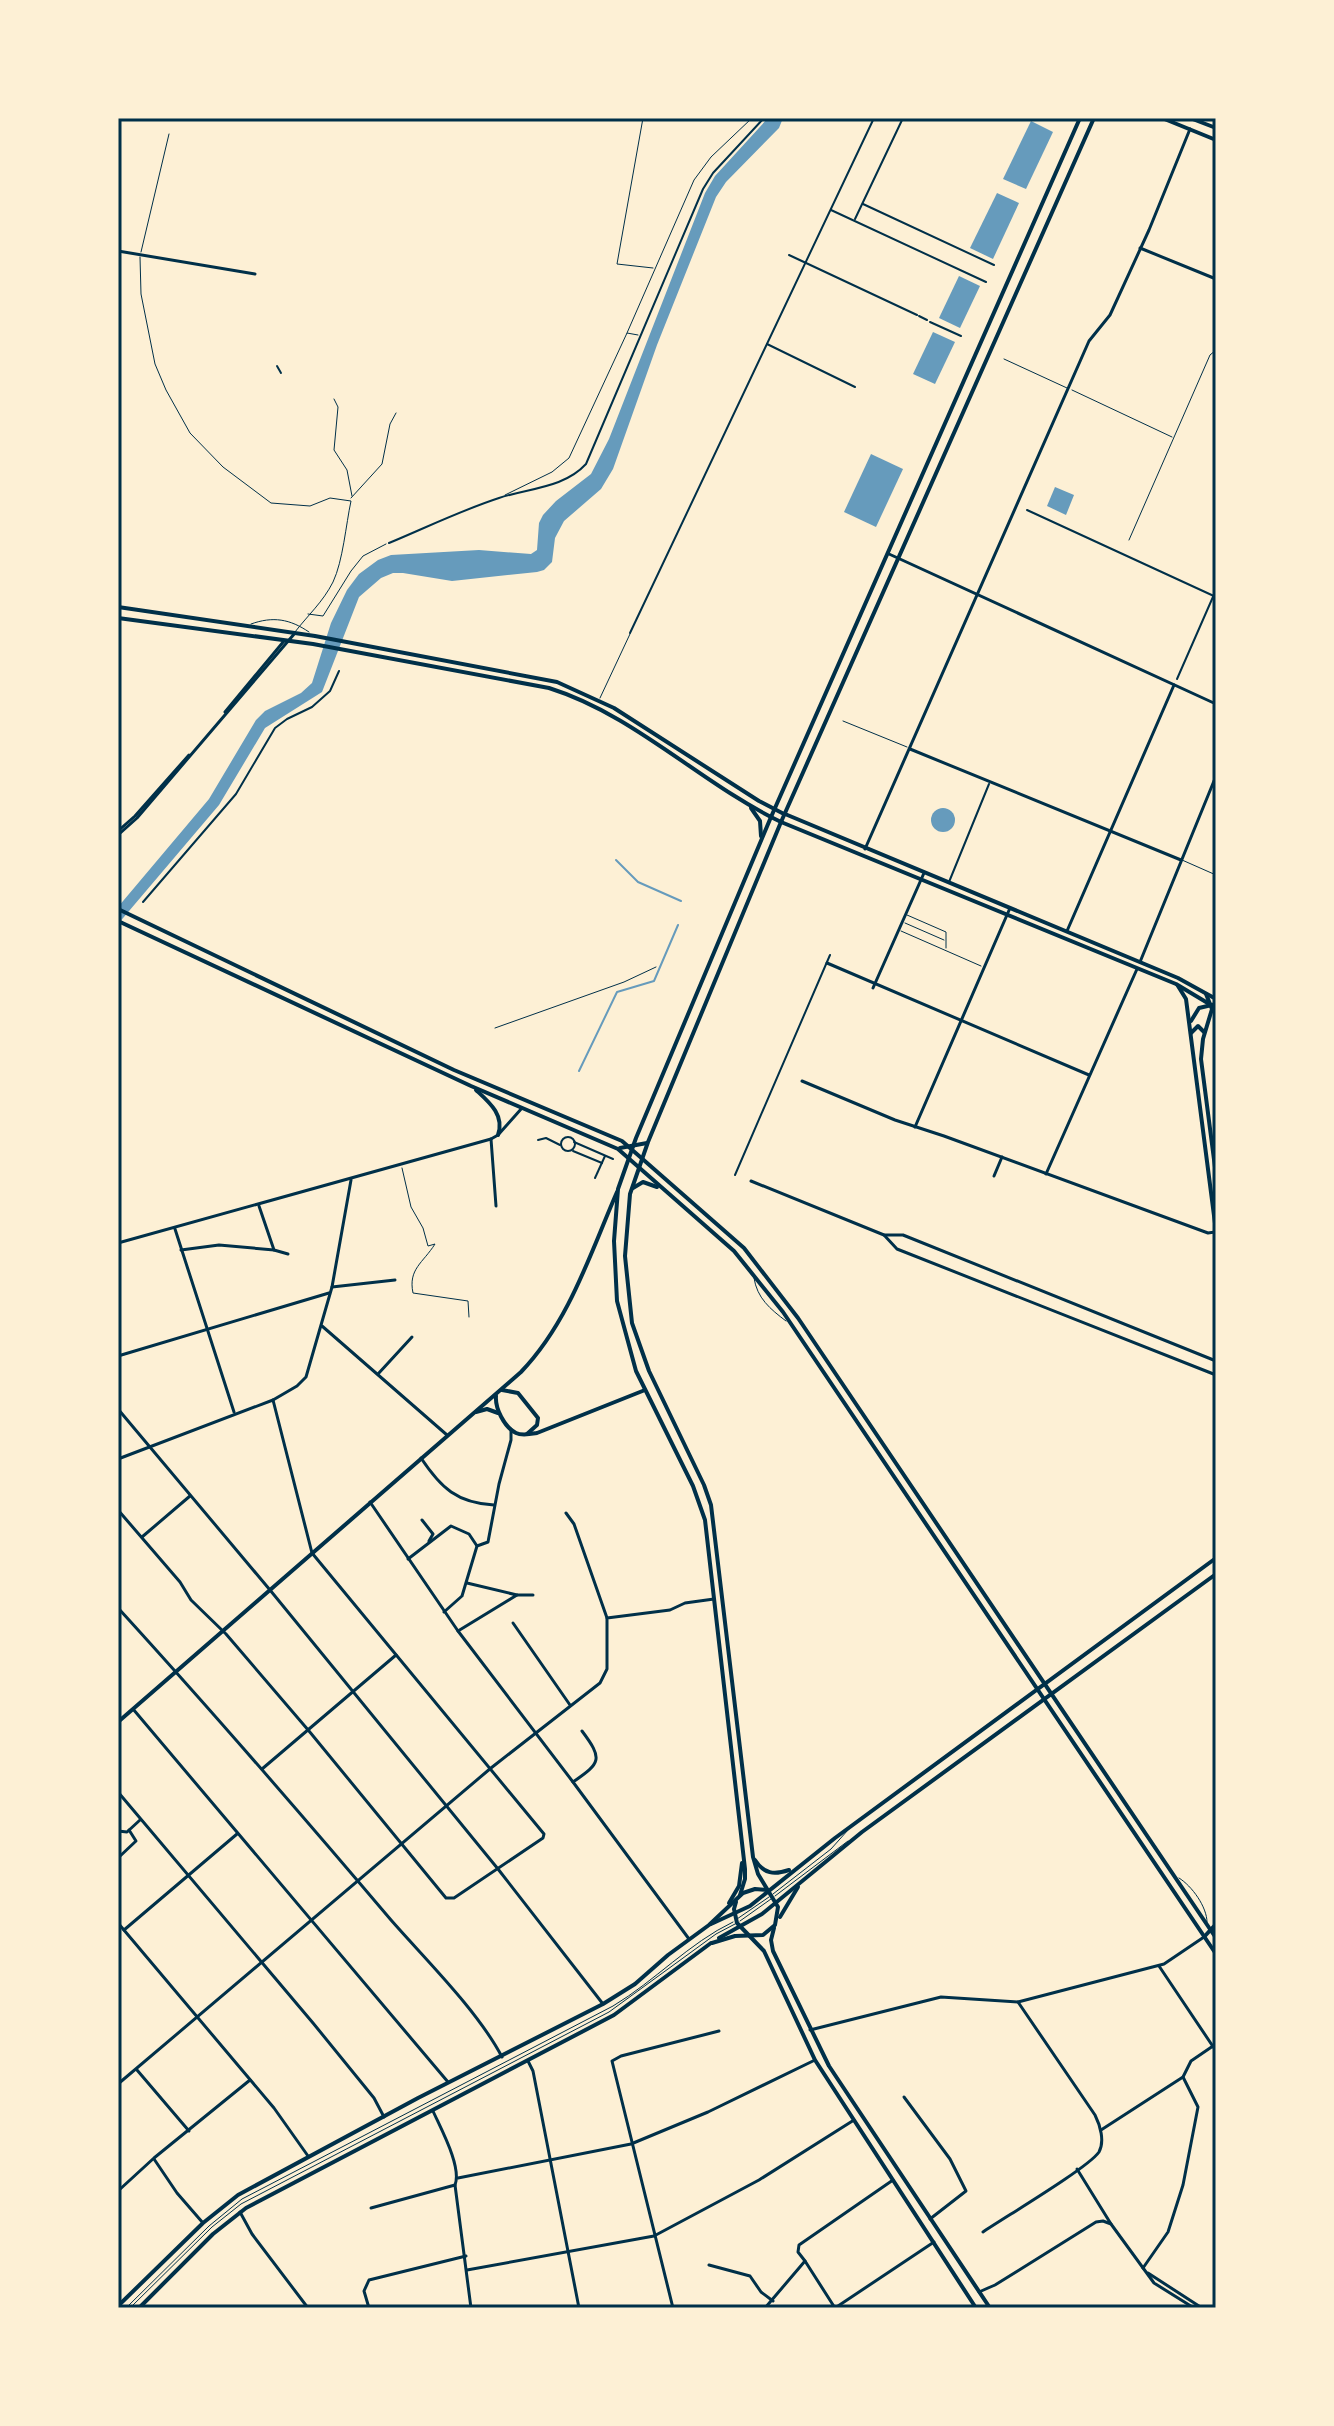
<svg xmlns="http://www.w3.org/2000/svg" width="1334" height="2426" viewBox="0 0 1334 2426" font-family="'Open Sans',sans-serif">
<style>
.water{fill:#669bbc}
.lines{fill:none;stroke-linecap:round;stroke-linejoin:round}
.stream{stroke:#669bbc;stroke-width:2}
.service{stroke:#003049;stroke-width:1}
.pedestrian{stroke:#003049;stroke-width:2}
.minor{stroke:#003049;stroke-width:3}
.tertiary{stroke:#003049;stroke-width:3}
.secondary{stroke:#003049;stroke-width:4}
.primary{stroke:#003049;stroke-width:4}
.neatline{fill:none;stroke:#003049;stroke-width:3}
</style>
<rect width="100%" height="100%" fill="#fdf0d5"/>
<!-- water -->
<g class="water">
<path d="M768 118H783L779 128 726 182 716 197 657 345 613 469 601 489 564 521 555 538 552 562 544 570 537 572 452 581 403 573H393L381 578 359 597 322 692 265 728 219 805 118 924V907L209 799 256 720 265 711 301 693 312 683 331 623 347 590 359 574 378 560 391 555 479 550 531 554 537 550 539 523 543 515 556 501 591 474 609 439 705 193 715 176Z"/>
<path d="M1031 121 1053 132 1026 189 1003 179Z"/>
<path d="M997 193 1019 203 993 259 970 248Z"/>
<path d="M959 276 980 286 960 328 939 318Z"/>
<path d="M933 332 955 342 935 384 913 374Z"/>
<path d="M871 454 903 469 876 527 844 512Z"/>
<path d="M1055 487 1074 495 1066 515 1047 506Z"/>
<circle cx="943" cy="820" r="12"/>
</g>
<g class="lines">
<!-- stream -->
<g class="stream">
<path d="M616 860 638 882 681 901"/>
<path d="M579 1071 617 992 654 981 678 925"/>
</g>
<!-- service -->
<g class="service">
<path d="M643 118 617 264 653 268"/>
<path d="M743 118 746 119"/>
<path d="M141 252 169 134"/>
<path d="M140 257 141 294 155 364 166 390 190 433 223 467 271 503 310 506 330 498 351 501C346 524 343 561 333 582 323 602 308 615 295 632"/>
<path d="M627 333 694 180 711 157 752 118"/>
<path d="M1004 359 1067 388"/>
<path d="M1072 390 1172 437"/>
<path d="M334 399 338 407 334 450 347 470 352 496"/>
<path d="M505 495 552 472 569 458 627 333 638 335"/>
<path d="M351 498 382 464 390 424 396 413"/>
<path d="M1129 540 1210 355 1216 350"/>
<path d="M308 614 323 616 351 571 363 556 386 544"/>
<path d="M251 624C273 616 290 619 309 632"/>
<path d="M600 698 630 634"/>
<path d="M843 721 907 747"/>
<path d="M1182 860 1216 875"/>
<path d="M907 915 946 932V948"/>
<path d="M905 923 944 940"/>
<path d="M901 931 981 966"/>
<path d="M495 1028 624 982 656 967"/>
<path d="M402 1168 411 1207 423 1228 428 1246 435 1244C423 1263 408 1269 413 1293L468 1301 469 1317"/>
<path d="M754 1278C757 1298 770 1309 786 1321"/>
<path d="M1179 1878C1192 1886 1207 1907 1207 1922"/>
<path d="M773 1894 831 1849 848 1830"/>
<path d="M775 1896 848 1841"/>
<path d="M737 1919 769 1897"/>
<path d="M740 1921 771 1899"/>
<path d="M126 2308 209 2226 242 2199 613 2006C655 1981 689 1943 733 1922"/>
<path d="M130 2308 212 2227 241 2204 609 2012 716 1934 735 1924"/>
</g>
<!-- pedestrian -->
<g class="pedestrian">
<path d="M863 204 994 265"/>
<path d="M831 210 986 282"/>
<path d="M855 219 903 118"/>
<path d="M789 255 917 315"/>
<path d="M919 316 927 320"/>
<path d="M930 322 961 336"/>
<path d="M767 344 855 387"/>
<path d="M277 366 281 373"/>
<path d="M1027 510 1216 597"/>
<path d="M389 543C425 528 462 510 499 498 529 488 564 488 586 464L703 189 713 173 764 118"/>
<path d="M630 633 874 118"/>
<path d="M1177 679 1216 590"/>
<path d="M949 882 989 784"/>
<path d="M143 902 236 794 275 728 287 719 312 707 330 691 339 671"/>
<circle cx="568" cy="1144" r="7"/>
<path d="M538 1140 546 1138 560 1145"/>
<path d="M574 1142 613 1159"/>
<path d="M573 1151 602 1163"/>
<path d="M735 1175 830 955"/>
<path d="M595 1178 605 1156"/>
</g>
<!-- minor -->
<g class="minor">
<path d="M1140 248 1216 279"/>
<path d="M118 251 255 274"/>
<path d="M889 554 1216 704"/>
<path d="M910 749 1181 860"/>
<path d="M865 849 1089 341 1110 315 1149 230 1190 129"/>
<path d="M1067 931 1174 685"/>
<path d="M1140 962 1216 776"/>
<path d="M827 963 1089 1075"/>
<path d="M873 988 924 873"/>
<path d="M802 1081 895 1120 944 1136 1208 1233 1215 1232"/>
<path d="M915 1127 1010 908"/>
<path d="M491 1139 496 1206"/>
<path d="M1046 1174 1137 969"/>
<path d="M994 1176 1002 1157"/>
<path d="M751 1181 884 1235H903L1216 1361"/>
<path d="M259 1206 274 1250 288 1254"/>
<path d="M175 1229 234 1412"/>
<path d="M884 1235 897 1249 1216 1375"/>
<path d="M118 1243 491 1139 498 1135 522 1108"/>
<path d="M181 1250 219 1245 274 1250"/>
<path d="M332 1287 395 1280"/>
<path d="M322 1326 447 1435"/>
<path d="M118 1356 329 1293"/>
<path d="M378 1374 412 1337"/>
<path d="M118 1409 270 1590 498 1869 603 2004"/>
<path d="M421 1458C441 1488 457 1503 494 1505"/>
<path d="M118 1459 273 1400 297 1386 306 1377 332 1287 351 1180"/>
<path d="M370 1502 458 1631 573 1782"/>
<path d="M118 1510 180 1582 191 1600 226 1634 309 1731 446 1898H454L543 1838 544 1834 312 1553 273 1400"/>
<path d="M566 1513 574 1524 607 1618"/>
<path d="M422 1520 433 1534 429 1541"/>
<path d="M142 1537 190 1496"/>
<path d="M408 1559 451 1526 469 1534 477 1546"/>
<path d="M517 1595H533"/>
<path d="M119 1609C212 1711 302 1815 391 1920 426 1960 478 2011 502 2057"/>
<path d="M444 1612 462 1596 477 1546 488 1542 499 1484 511 1440V1429"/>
<path d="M513 1623 570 1705"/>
<path d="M458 1631 517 1595 467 1583"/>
<path d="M133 1709 448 2082"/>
<path d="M582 1731C603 1759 601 1763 573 1782L689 1939"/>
<path d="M262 1769 396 1655"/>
<path d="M118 1792 313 2023 374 2098 384 2117"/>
<path d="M118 1831 127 1832 140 1820"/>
<path d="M118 1858 136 1841 129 1830"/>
<path d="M118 1923 274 2108 308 2156"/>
<path d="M124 1930 237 1834"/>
<path d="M1159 1966 1216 2051"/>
<path d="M810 2030 941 1997 1018 2002 1164 1964 1204 1937"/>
<path d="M528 2061 533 2071 579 2308"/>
<path d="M137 2070 189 2131"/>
<path d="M118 2084 491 1768 600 1683 607 1669V1618L670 1610 685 1603 714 1599"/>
<path d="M904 2097 950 2159 966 2191 930 2219"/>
<path d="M433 2111C441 2129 462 2167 455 2185L471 2308"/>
<path d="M1101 2130 1183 2077 1191 2061 1213 2046"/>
<path d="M154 2159 177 2193 203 2223"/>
<path d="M1077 2169 1111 2224"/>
<path d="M458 2178 631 2144 708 2112 815 2060"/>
<path d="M118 2191 154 2158 250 2080"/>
<path d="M371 2208 455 2185"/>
<path d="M240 2212 252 2234 308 2308"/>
<path d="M983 2232C1005 2217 1088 2168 1099 2152 1105 2141 1100 2125 1095 2115L1018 2002"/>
<path d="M805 2261 835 2308"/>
<path d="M709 2265 750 2276 761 2292 773 2301"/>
<path d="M1143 2268 1168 2232 1183 2185 1198 2107 1183 2077"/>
<path d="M467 2270 654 2236 759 2180 854 2120"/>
<path d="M1148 2273 1202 2308"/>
<path d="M979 2292 995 2285 1096 2222 1103 2221 1111 2224 1154 2283 1194 2308"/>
<path d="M369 2308 364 2291 369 2280 466 2256"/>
<path d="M673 2308 612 2061 621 2056 719 2031"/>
<path d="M765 2308 805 2261 798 2252 799 2245 893 2180"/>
<path d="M835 2308 934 2242"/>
</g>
<!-- tertiary -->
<g class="tertiary">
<path d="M225 712 284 641"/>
<path d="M118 831 135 816 189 755"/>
<path d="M118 835 137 818 295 633"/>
</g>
<!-- secondary -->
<g class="secondary">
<path d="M785 814 1178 978 1216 999"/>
<path d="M781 822 1176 984 1216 1008"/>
<path d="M1178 986 1186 999 1216 1231"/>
<path d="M1206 994 1212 1009 1203 1039 1201 1059 1216 1175"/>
<path d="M1191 1021 1199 1008 1216 1004"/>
<path d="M1191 1033 1198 1026 1204 1032"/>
<path d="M502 1390 518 1393 538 1418 537 1425 527 1434"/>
<path d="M496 1396C495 1408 504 1427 516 1433 522 1436 531 1434 537 1433L645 1390"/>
<path d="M476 1412 487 1409 498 1413"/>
<path d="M118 1722 521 1372C569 1322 590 1254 617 1192"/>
<path d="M1204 1937 1216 1924"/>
</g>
<!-- primary -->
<g class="primary">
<path d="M1162 118 1216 140"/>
<path d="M1190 118 1216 128"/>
<path d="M118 607 315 636 557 682 614 708 759 801 784 814"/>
<path d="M118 618 313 644 549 688C635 715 700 783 781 822"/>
<path d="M751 808 760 821 761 836"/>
<path d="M118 909 454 1070 622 1141 744 1248 798 1318 1216 1938"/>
<path d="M118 921 471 1086 618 1149 734 1251 783 1312 1216 1954"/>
<path d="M476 1090C489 1102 505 1115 498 1135"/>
<path d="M620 1148 647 1143"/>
<path d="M633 1188 643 1182 657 1187"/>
<path d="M755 1860C764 1874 774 1875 789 1870"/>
<path d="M740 1895 745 1879V1869L705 1520 693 1486 636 1371 617 1301 614 1241 618 1189 636 1138 771 817 1080 118"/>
<path d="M736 1902 734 1909 737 1923 764 1951 815 2060 976 2308"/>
<path d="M729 1903 739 1886 742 1863"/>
<path d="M780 1917 798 1887"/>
<path d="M711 1924 750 1906 835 1838 1216 1558"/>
<path d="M774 1928 771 1940 773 1951 829 2066 990 2308"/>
<path d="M719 1938 762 1914 862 1832 1216 1574"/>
<path d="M712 1943 735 1936 763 1935 775 1925 778 1907 758 1874 753 1857 711 1505 704 1485 649 1371 632 1323 625 1256 630 1194 648 1142 781 822 1094 118"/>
<path d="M118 2306 203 2223 238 2195 418 2098 603 2004 635 1984 668 1955 709 1925 743 1893 755 1889 767 1890"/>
<path d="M139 2308 213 2234 246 2208 614 2015 711 1943"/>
</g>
</g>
<!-- border -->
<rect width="1334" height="2426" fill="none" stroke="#fdf0d5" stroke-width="240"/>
<rect x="120" y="120" width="1094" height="2186" class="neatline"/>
</svg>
